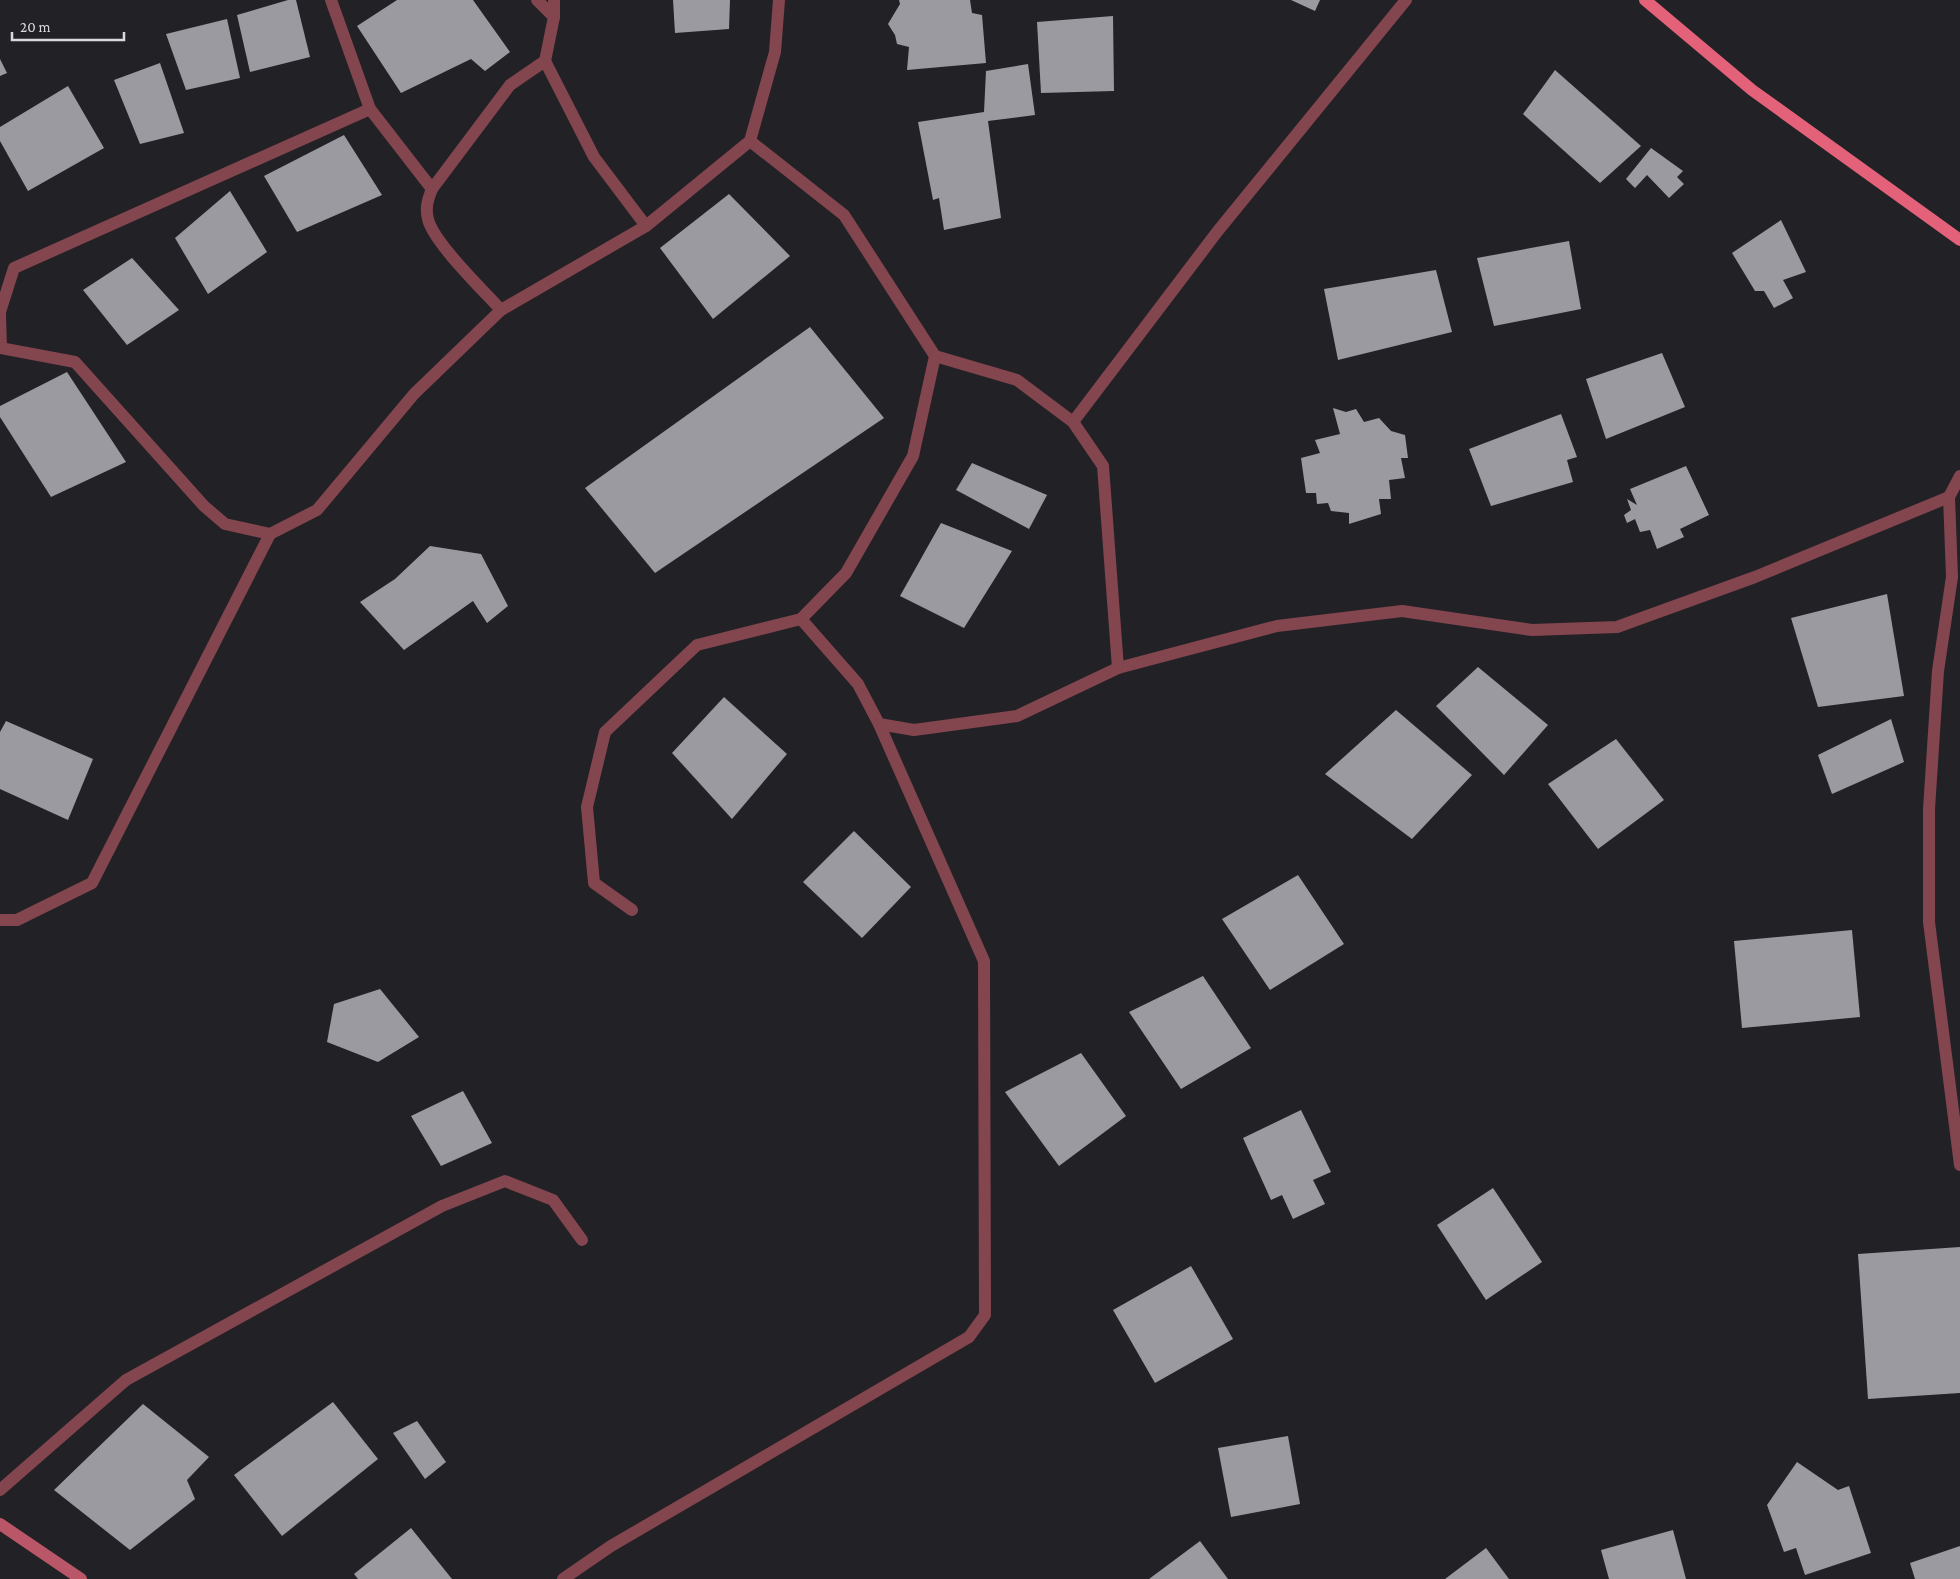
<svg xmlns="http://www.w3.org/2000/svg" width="1960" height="1579" viewBox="0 0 1960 1579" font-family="'Crimson Pro',serif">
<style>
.building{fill:#9b9aa0}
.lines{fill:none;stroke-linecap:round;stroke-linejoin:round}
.street{stroke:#83454e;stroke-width:12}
.secondary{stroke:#b95667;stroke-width:12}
.primary{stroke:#e36279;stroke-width:12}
</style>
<rect width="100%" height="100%" fill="#222126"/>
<!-- building -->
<g class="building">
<path d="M288 0H296L310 57 250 72 237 15Z"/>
<path d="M397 0H473L510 52 485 71 471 59 401 93 357 26Z"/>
<path d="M673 0H730L729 29 675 33Z"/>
<path d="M899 0H970L972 13 982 15 986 63 907 70 909 47 897 44 895 35 888 24 900 4Z"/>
<path d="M1291 0H1320L1315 11Z"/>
<path d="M1113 16 1114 91 1041 93 1037 22Z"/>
<path d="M227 19 240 78 186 90 166 34Z"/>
<path d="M0 59 7 73 0 76Z"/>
<path d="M160 63 184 133 140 144 114 80Z"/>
<path d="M1028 64 1035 115 988 121 1001 218 944 230 939 198 933 200 918 122 984 112 986 71Z"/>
<path d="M1555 70 1641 146 1600 183 1523 114Z"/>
<path d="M68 86 104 148 28 191 0 141V127Z"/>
<path d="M344 135 382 195 297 232 264 176Z"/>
<path d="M1651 148 1683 171 1677 177 1684 184 1669 198 1647 175 1635 188 1626 179Z"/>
<path d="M230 191 267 252 208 294 175 238Z"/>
<path d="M729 194 790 256 713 319 660 248Z"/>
<path d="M1781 220 1806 272 1783 280 1793 298 1774 308 1764 291H1755L1732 253Z"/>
<path d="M1569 241 1581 309 1494 326 1477 258Z"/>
<path d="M132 258 179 310 127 345 83 290Z"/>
<path d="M1436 270 1452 332 1338 360 1324 289Z"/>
<path d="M810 327 884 418 655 573 585 488Z"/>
<path d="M1662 353 1685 407 1606 439 1586 379Z"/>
<path d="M67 372 126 462 51 497 0 417V406Z"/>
<path d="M1333 408 1346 412 1356 409 1364 422 1379 418 1391 431 1405 435 1408 458H1401L1405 478 1389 480 1391 499H1379L1381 514 1349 524V513L1331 511 1328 503 1317 504 1316 493H1306L1301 458 1320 453 1315 440 1340 434Z"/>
<path d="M1561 414 1577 457 1567 460 1573 482 1491 506 1469 449Z"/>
<path d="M972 463 1047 495 1029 529 956 490Z"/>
<path d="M1686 466 1709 515 1680 529 1684 537 1657 549 1650 530 1640 532 1635 519 1627 523 1624 515 1631 510 1627 499 1637 505 1630 489Z"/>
<path d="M941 523 1012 551 964 628 900 596Z"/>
<path d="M430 546 481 554 508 606 487 623 473 601 404 650 360 602 395 579Z"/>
<path d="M1887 594 1904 696 1818 707 1791 618Z"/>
<path d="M1478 667 1548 725 1504 775 1436 706Z"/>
<path d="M724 697 787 754 732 819 672 753Z"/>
<path d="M1396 710 1472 775 1412 839 1325 774Z"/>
<path d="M1891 719 1904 762 1832 794 1818 755Z"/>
<path d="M6 721 93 759 68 820 0 789V732Z"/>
<path d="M1616 739 1664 800 1598 849 1548 784Z"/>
<path d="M854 831 911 887 862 938 803 882Z"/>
<path d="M1298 875 1344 944 1270 990 1222 919Z"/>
<path d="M1852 930 1860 1017 1742 1028 1734 941Z"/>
<path d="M1203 976 1251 1048 1181 1089 1129 1012Z"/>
<path d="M380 989 419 1037 378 1062 327 1042 334 1004Z"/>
<path d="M1081 1053 1126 1116 1059 1166 1005 1092Z"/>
<path d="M463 1091 492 1143 441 1166 411 1116Z"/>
<path d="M1301 1110 1331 1172 1313 1180 1325 1204 1293 1219 1282 1195 1271 1200 1243 1138Z"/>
<path d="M1493 1188 1542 1262 1486 1300 1437 1225Z"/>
<path d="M1960 1247V1393L1868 1399 1858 1254Z"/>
<path d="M1191 1266 1233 1339 1155 1383 1113 1310Z"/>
<path d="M333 1402 378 1459 282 1536 234 1475Z"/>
<path d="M143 1404 209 1457 187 1480 195 1499 130 1550 54 1490Z"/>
<path d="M417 1421 446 1462 425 1479 393 1433Z"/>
<path d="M1288 1436 1300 1504 1231 1517 1218 1448Z"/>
<path d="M1797 1462 1838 1490 1849 1486 1871 1553 1805 1575 1796 1548 1784 1552 1767 1505Z"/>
<path d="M411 1528 452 1579H358L354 1574Z"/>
<path d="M1673 1530 1686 1579H1609L1601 1550Z"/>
<path d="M1200 1541 1228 1579H1149Z"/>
<path d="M1960 1546V1579H1915L1910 1563Z"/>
<path d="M1486 1548 1509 1579H1445Z"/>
</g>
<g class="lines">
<!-- street -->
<g class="street">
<path d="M331 0 370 109 432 189"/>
<path d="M554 0V17"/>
<path d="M545 61 594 157 646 226"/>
<path d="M750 141 844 215 935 356 913 456 846 573 801 619 858 684 879 724 914 730 1017 716 1118 668 1277 626 1402 611 1532 630 1617 627 1755 577 1949 497"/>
<path d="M501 310C484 291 433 242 428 219 425 208 428 199 432 189L510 85 545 61 554 17 537 0"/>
<path d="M0 312 14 268 370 109"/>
<path d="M0 314 1 348"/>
<path d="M0 348 75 362 204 506 225 524 270 534 317 510 414 394 501 310 646 226 750 141 775 52 779 0"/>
<path d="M935 356 1017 380 1073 422 1103 466 1118 668"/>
<path d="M1073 422 1217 232 1406 0"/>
<path d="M1960 476 1949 497 1952 577 1938 671 1929 809V922L1960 1165"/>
<path d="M632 910 594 883 587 807 605 732 697 645 801 619"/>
<path d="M0 920H17L92 883 270 534"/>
<path d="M0 1490 126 1380 442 1206 505 1181 553 1200 582 1240"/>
<path d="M563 1579 611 1546 969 1337 985 1315 984 961 879 724"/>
</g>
<!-- secondary -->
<path class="secondary" d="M0 1524 81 1579"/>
<!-- primary -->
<path class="primary" d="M1645 0 1752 90 1960 240"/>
</g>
<!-- scale -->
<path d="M12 32v8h112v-8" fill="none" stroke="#dadadd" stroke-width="2.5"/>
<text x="20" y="32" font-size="15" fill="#dadadd" stroke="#222126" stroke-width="4" paint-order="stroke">20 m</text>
</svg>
